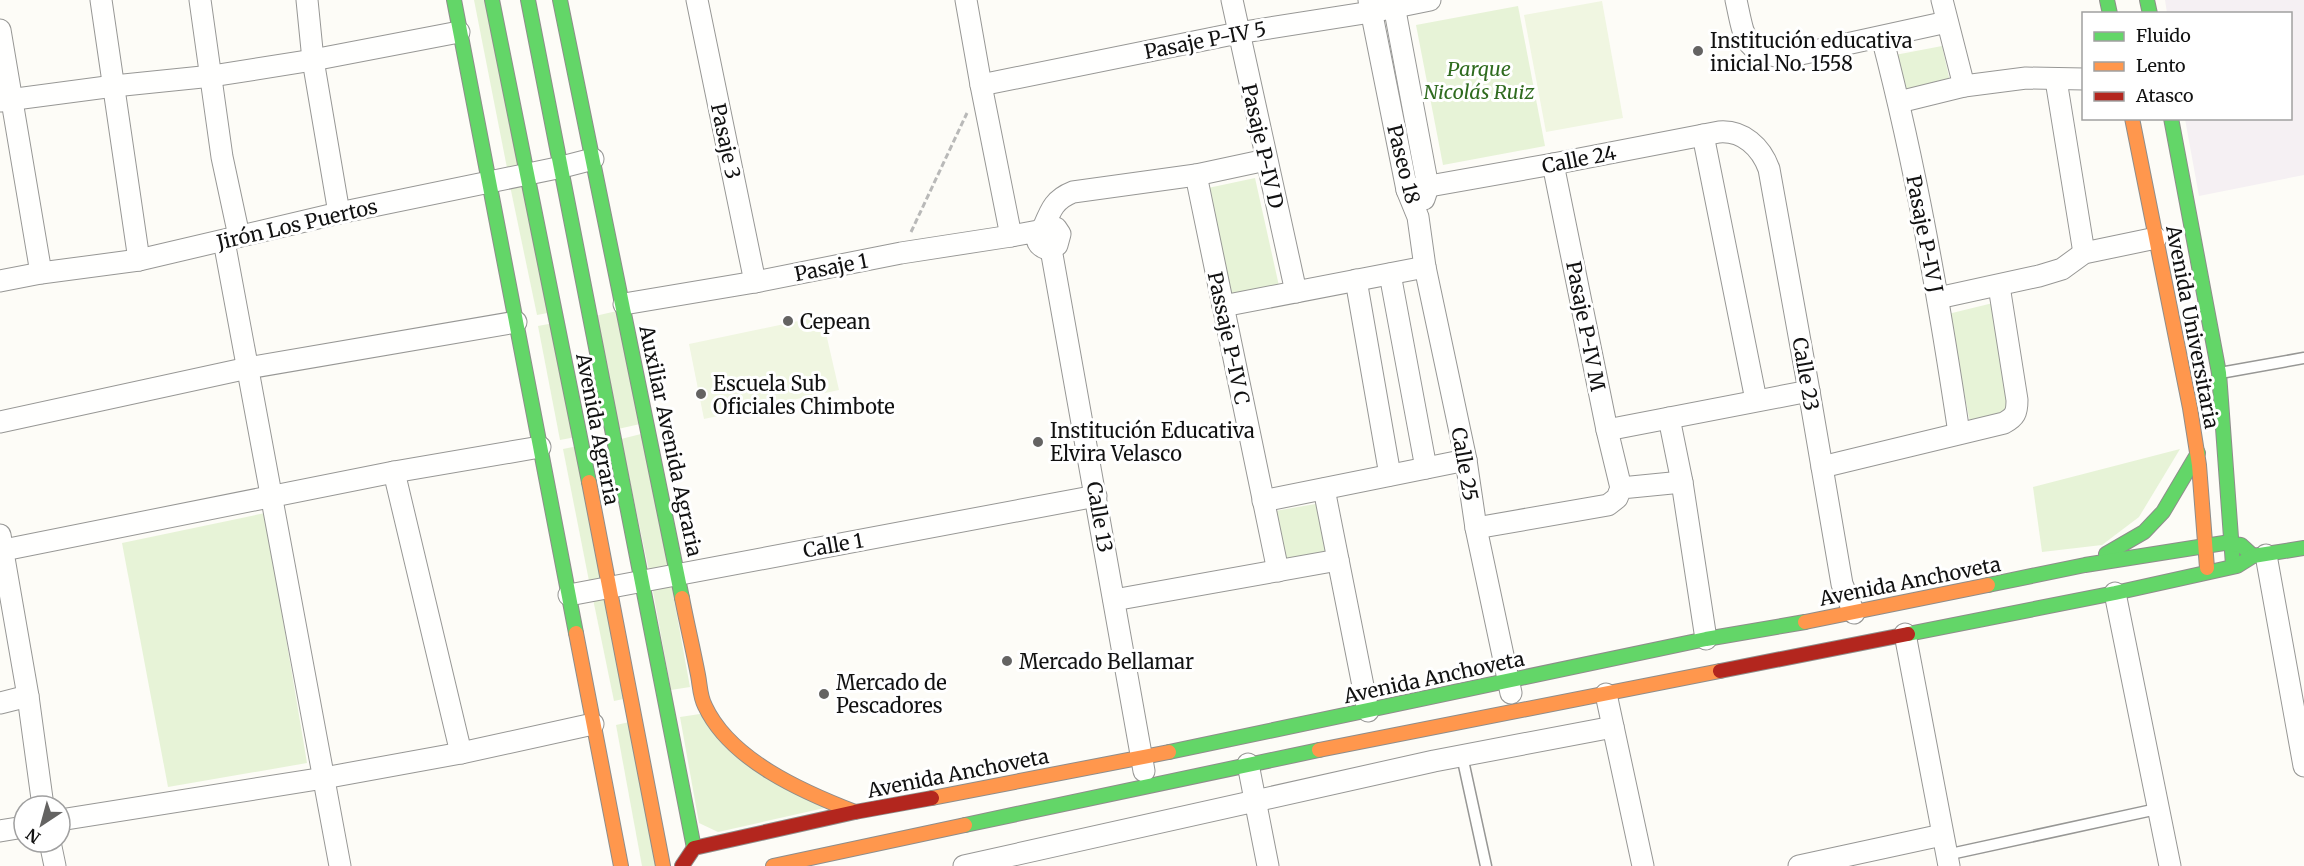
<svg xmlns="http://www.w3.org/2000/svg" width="2304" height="866" viewBox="0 0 2304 866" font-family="Merriweather,serif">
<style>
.industrial{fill:#f5f0f3}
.green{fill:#e7f3d7}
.pitch{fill:#f0f6e1}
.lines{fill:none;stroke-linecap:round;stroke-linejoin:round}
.lane-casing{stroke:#979795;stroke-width:13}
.street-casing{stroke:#979795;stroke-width:23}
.fast-casing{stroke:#8e8d8b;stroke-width:16}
.slow-casing{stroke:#8e8d8b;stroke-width:16}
.jam-casing{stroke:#8e8d8b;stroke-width:16}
.path{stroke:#b9b9b8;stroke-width:3;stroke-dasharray:6 3;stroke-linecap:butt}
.lane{stroke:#fffffe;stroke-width:10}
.street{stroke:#fffffe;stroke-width:21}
.fast{stroke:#63d668;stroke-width:14}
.slow{stroke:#ff974d;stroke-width:14}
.jam{stroke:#b3261e;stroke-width:14}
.poi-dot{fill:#646362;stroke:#fff;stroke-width:2}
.labels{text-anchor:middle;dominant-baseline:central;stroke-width:6;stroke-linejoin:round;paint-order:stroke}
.street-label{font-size:20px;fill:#111;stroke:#fff}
.poi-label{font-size:20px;fill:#111;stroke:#fff;text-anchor:start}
.park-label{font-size:20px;font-style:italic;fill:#2f6b1f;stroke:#fff}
</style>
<rect width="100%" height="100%" fill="#fdfcf7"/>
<!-- industrial -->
<path class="industrial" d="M2165 0H2304V175L2199 196 2185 119 2290 118V14L2167 13Z"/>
<!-- green -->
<g class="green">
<path d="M474 0H489L523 171 508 173Z"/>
<path d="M1518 6 1545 146 1443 165 1416 25Z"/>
<path d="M1942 46 1951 86 1905 95 1895 55Z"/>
<path d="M525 177 553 312 537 315 509 181Z"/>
<path d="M1255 178 1279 286 1232 296 1208 188Z"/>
<path d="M1993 303 2016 412 1970 422 1948 314Z"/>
<path d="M617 311 640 424 618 429 595 316Z"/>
<path d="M554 323 576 437 560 440 538 326Z"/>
<path d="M641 434 669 567 649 571 621 439Z"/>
<path d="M578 446 606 583 590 586 563 449Z"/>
<path d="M2180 449 2139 517 2102 545 2042 552 2033 487Z"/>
<path d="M1321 503 1331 553 1284 561 1275 511Z"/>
<path d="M265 513 307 763 168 787 122 543Z"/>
<path d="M671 583 690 687 671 690 652 586Z"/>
<path d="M606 591 628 698 614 701 592 594Z"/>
<path d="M700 714 829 807 718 832 699 823 680 717Z"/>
<path d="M634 721 660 866H642L616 725Z"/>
</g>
<!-- pitch -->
<g class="pitch">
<path d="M1602 1 1623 118 1546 132 1524 15Z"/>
<path d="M822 316 839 390 704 419 689 344Z"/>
</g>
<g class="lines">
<defs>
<g id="lane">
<path d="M2220 373 2304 358"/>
<path d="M1462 756 1486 866"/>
<path d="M1946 855 2157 809"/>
</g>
<g id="street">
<path d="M101 0 139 260"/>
<path d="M200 0 222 157 239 236"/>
<path d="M307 0 313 60 339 213"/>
<path d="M697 0 755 282"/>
<path d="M966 0 981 85 1011 236"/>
<path d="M1232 0 1296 292"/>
<path d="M1369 0 1407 190 1418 217 1425 267 1466 460 1476 528 1511 693"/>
<path d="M1393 0 1428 187 1424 199"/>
<path d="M1736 0C1744 36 1743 55 1787 57L1947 22"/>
<path d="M1942 0 1964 86"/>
<path d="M0 30 41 273"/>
<path d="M1882 37C1916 167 1939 300 1959 433"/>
<path d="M2056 80 2084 253"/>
<path d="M981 85 1238 33 1371 12 1430 0"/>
<path d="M0 101 114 86 212 76 313 60 459 32"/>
<path d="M1899 102 1964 86 2026 78 2084 79"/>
<path d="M1703 135 1756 400"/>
<path d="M1553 164 1607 430 1621 488"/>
<path d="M1196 175 1278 571"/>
<path d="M1407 190 1553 164 1719 132C1743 130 1761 147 1769 169L1809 391 1842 584 1854 613"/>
<path d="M1044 226C1051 209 1055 199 1073 192L1196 175 1266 160"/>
<path d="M224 241 340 866"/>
<path d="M1051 249 1144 771"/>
<path d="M1390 274 1426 468"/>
<path d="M1356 280 1390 475"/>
<path d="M0 281 41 273 139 260 339 213 562 167 593 159"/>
<path d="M1938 298 2039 276 2062 269 2084 253 2156 238"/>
<path d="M624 304 755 282 901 253 1011 236 1038 231 1048 225 1056 228 1060 234 1057 245 1047 249C1038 246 1035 240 1038 231"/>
<path d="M1223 306 1425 267"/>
<path d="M1669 418 1682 482 1706 639"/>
<path d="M0 422 248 368 516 322"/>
<path d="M1607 430 1809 391"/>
<path d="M1822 467 2004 423C2015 417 2017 413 2017 400L1999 286"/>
<path d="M394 472 461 753"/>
<path d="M1324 489 1368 711"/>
<path d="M1263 501 1466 460"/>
<path d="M1476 528 1608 505 1617 498 1621 488 1682 482"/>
<path d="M0 535 28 696 43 806"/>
<path d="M4 550 394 472 540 447"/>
<path d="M2266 555 2304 766"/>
<path d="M2115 593 2170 866"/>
<path d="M569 595 1096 496"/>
<path d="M1114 600 1338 560"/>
<path d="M1905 634 1949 866"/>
<path d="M1606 694 1643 866"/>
<path d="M0 703 28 696"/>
<path d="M1248 764 1268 866"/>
<path d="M60 820 324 778 461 753 593 724"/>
<path d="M0 831 24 827"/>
<path d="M50 842 55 866"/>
<path d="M964 866 1434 761 1613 727"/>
<path d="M1799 866 1942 835"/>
</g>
<g id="fast">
<path d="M454 0 576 633"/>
<path d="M492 0 589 482"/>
<path d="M528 0 694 848"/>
<path d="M560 0 682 598"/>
<path d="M2107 0 2110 14"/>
<path d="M2147 0 2150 14"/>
<path d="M2171 118 2219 373 2233 565"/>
<path d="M2106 554 2144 532 2163 512 2198 453"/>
<path d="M1988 585 2085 565 2224 543 2241 545 2253 556"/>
<path d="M1908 634 2115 593 2237 566 2253 556 2304 548"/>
<path d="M1169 752 1706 639 1805 622"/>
<path d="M965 825 1319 750"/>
</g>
<g id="slow">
<path d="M2132 118 2190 408 2199 465 2207 568"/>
<path d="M589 482 663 866"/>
<path d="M682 598C687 624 693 649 698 675 700 685 700 697 705 706 730 760 803 792 855 812"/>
<path d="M1805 622 1988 585"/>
<path d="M576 633 621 866"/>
<path d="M1319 750 1720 671"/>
<path d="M932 798 1169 752"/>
<path d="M773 866 965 825"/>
</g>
<g id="jam">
<path d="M1720 671 1908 634"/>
<path d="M682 866 694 848 855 812 932 798"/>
</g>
</defs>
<!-- lane casing -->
<use href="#lane" class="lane-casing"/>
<!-- street casing -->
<use href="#street" class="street-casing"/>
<!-- fast casing -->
<use href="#fast" class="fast-casing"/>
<!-- slow casing -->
<use href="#slow" class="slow-casing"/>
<!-- jam casing -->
<use href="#jam" class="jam-casing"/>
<!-- path -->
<path class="path" d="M911 232 967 113"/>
<!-- lane -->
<use href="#lane" class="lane"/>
<!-- street -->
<use href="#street" class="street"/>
<!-- fast -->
<use href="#fast" class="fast"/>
<!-- slow -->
<use href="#slow" class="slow"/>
<!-- jam -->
<use href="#jam" class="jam"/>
</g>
<!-- markers -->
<g class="poi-dot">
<circle cx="1698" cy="51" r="6"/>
<circle cx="788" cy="321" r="6"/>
<circle cx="701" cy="394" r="6"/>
<circle cx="1038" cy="442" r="6"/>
<circle cx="1007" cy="661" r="6"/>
<circle cx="824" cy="694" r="6"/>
</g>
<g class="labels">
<!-- street labels -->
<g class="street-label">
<text transform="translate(1205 40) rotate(-11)">Pasaje P-IV 5</text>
<text transform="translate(726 141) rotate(78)">Pasaje 3</text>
<text transform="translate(1263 146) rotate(77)">Pasaje P-IV D</text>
<text transform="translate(1579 159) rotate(-11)">Calle 24</text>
<text transform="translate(1404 164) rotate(76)">Paseo 18</text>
<text transform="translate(297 224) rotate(-13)">Jirón Los Puertos</text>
<text transform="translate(1925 234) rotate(79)">Pasaje P-IV J</text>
<text transform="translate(831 267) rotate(-11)">Pasaje 1</text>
<text transform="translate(1586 326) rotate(79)">Pasaje P-IV M</text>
<text transform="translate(2193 327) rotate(79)">Avenida Universitaria</text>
<text transform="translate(1229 338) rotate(78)">Passaje P-IV C</text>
<text transform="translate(1806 374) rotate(80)">Calle 23</text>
<text transform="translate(598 429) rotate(79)">Avenida Agraria</text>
<text transform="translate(671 441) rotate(78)">Auxiliar Avenida Agraria</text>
<text transform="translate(1465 464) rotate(80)">Calle 25</text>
<text transform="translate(1100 517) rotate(80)">Calle 13</text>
<text transform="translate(833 545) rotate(-10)">Calle 1</text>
<text transform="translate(1910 581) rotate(-11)">Avenida Anchoveta</text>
<text transform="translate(1434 677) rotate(-12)">Avenida Anchoveta</text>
<text transform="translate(958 773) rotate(-11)">Avenida Anchoveta</text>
</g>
<!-- poi labels -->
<g class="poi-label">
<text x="1710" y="40">Institución educativa<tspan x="1710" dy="23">inicial No. 1558</tspan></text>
<text x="800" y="321">Cepean</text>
<text x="713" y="383">Escuela Sub<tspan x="713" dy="23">Oficiales Chimbote</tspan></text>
<text x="1050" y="430">Institución Educativa<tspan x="1050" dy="23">Elvira Velasco</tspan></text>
<text x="1019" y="661">Mercado Bellamar</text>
<text x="836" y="682">Mercado de<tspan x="836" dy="23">Pescadores</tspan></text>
</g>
<!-- park labels -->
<g class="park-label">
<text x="1479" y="68">Parque<tspan x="1479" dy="23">Nicolás Ruiz</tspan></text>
</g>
</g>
<!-- legend -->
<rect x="2082" y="12" width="210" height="108" fill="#ffffff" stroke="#a0a0a0" stroke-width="1.5"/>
<rect x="2094" y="32" width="30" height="9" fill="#63d668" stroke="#a0a0a0" stroke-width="1.5"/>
<text x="2136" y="42" font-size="18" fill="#111111">Fluido</text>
<rect x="2094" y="62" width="30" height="9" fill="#ff974d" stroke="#a0a0a0" stroke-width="1.5"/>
<text x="2136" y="72" font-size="18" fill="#111111">Lento</text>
<rect x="2094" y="92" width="30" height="9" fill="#b3261e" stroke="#a0a0a0" stroke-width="1.5"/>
<text x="2136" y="102" font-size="18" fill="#111111">Atasco</text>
<!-- north arrow -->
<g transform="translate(42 824) rotate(216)"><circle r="28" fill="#ffffff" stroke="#a0a0a0" stroke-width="1.5"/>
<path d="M0-4.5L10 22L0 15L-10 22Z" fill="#646362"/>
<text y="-9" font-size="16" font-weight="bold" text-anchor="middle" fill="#111111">N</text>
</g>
</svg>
